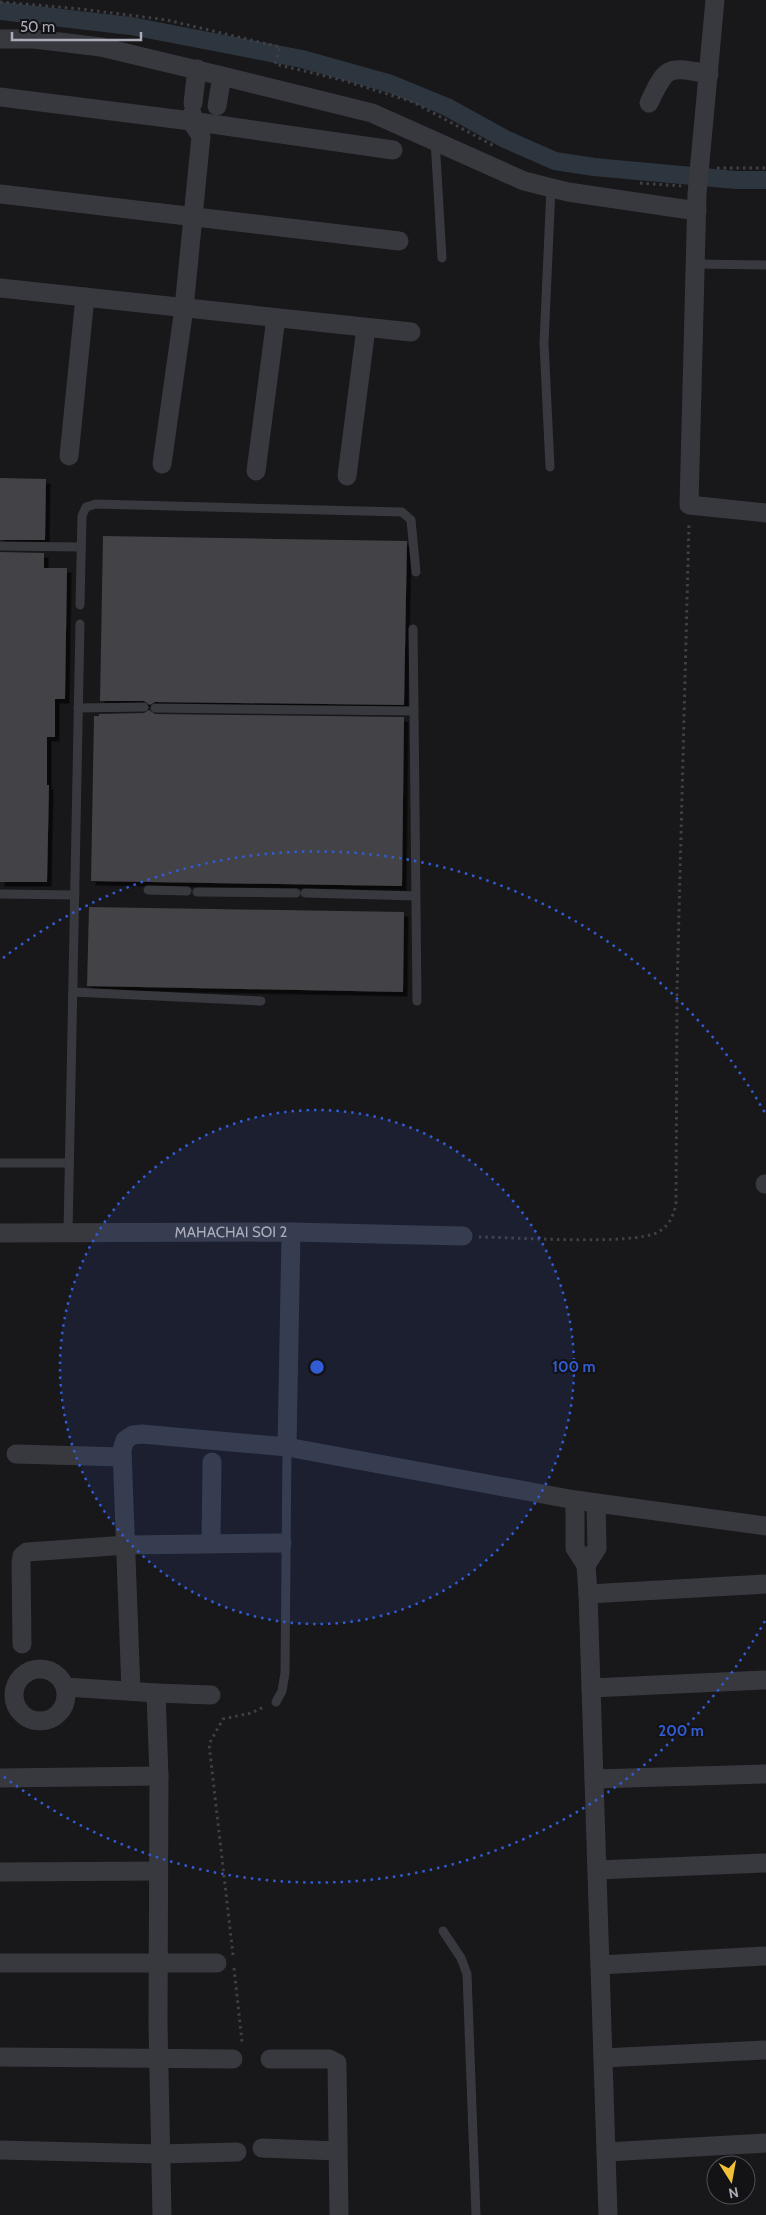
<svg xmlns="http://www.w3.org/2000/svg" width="766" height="2215" viewBox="0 0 766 2215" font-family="Cabin,sans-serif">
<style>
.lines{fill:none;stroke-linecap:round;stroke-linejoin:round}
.canal{stroke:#2d353e;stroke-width:18}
.building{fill:#424247;filter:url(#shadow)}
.path{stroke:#3e4046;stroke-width:3;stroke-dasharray:2.5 4;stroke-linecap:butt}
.service{stroke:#38393f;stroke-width:9}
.minor{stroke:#38393f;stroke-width:19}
.ring{fill:none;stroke:#325cd3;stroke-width:2.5;stroke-dasharray:2.5 5}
.labels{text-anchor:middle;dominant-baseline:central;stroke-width:4;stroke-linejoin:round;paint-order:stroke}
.street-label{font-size:15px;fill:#aaadb9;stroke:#131215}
.centre{fill:#325cd3;stroke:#131215;stroke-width:2.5}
.ring-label{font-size:15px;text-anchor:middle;font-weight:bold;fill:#325cd3;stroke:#131215;stroke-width:4;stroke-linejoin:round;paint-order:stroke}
</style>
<defs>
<filter id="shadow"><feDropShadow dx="4.5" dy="4.5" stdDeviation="0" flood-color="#0009"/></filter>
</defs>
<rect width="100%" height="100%" fill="#18171a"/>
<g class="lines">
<!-- canal -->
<path class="canal" d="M0 11 131 26 302 59 391 84 447 107 505 139 555 161 594 167 736 180H766"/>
</g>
<!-- building -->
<g class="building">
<path d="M0 478 46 479 45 540H0Z"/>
<path d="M103 536 407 541 404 705 155 702 150 705 144 701H100Z"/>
<path d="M0 552 44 553V568H67L65 699H55V737H47V785H49L47 882H0Z"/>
<path d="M149 710 155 714 404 717 402 886 91 881 94 716H99V714L144 713Z"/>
<path d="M89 907 404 912 403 992 87 986Z"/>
</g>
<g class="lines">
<!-- path -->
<g class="path">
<path d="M0 2 81 9 167 20 280 47 275 64 342 80 413 102 496 147"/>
<path d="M717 168H766"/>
<path d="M640 183 681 186"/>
<path d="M479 1237C514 1237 633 1246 658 1232 670 1225 672 1218 676 1205L677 992 689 523"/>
<path d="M233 1955 209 1744 223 1719 251 1713 266 1706"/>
<path d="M234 1968 242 2042"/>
</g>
<!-- service -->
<g class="service">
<path d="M435 140 442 258"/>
<path d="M696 264 766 265"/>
<path d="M550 467 544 343 551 188"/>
<path d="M0 546 81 547"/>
<path d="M80 605 82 516 86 507 96 504 402 512 411 520 416 572"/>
<path d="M413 629 414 711"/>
<path d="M78 708 144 707"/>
<path d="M155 708 414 711 417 1001"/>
<path d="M148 890 187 891"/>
<path d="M197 892 296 893"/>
<path d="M305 893 416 896"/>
<path d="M0 894 75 895"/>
<path d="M73 992 261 1001"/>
<path d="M0 1163H69"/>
<path d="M68 1233 80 624"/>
<path d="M276 1702 282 1691 285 1673 287 1447"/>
<path d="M443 1931 461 1958 467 1974 476 2215"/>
</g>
<!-- minor -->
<g class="minor">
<path d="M715 0 697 194 689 505 766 513"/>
<path d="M0 39H34L101 47 222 76 372 113 524 181 568 192 697 211"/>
<path d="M0 97 191 121 393 150"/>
<path d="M193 103 197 69"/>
<path d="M649 103C667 64 668 67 709 74"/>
<path d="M217 106 222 76"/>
<path d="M0 194 399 241"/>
<path d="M0 288 411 332"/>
<path d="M69 456 85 297"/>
<path d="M162 464 184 308 201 136 191 121 192 114"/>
<path d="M256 471 276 318"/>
<path d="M347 476 366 328"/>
<path d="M765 1184H766"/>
<path id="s1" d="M0 1233 291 1232 463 1236"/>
<path d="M287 1447 291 1232"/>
<path d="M16 1454 122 1457"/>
<path d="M575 1500V1548L586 1565 588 1594 608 2215"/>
<path d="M211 1543 212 1462"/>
<path d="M586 1565 597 1548 596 1503"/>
<path d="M588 1594 766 1584"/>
<path d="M22 1644 21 1563 22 1556 27 1552 127 1545 282 1543"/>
<circle cx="40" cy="1695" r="26"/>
<path d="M66 1687 156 1693 159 1776 158 2025 162 2215"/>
<path d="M591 1688 766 1680"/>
<path d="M131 1691 122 1450 125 1440 133 1435 142 1434 287 1447 575 1500 766 1526"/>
<path d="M156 1693 211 1695"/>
<path d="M0 1778 159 1776"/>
<path d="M594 1779 766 1774"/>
<path d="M597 1870 766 1863"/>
<path d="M0 1872 158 1871"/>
<path d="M0 1963H217"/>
<path d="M600 1965 766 1956"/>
<path d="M0 2057 233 2059"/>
<path d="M603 2058 766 2050"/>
<path d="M270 2059H329L337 2063 339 2215"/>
<path d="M262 2148 338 2151"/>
<path d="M0 2150 160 2154 237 2152"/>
<path d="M606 2152 766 2143"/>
</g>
</g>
<!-- distance rings -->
<circle cx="317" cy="1367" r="257" fill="#325cd3" fill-opacity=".12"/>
<g class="ring">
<circle cx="317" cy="1367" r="257"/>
<path d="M765 1621A515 515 0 0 1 3 1776M3 958A515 515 0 0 1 765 1113"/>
</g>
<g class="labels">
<!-- street labels -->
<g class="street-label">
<text stroke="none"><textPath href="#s1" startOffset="231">MAHACHAI SOI 2</textPath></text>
</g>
</g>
<circle cx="317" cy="1367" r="8" class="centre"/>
<g class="ring-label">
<text x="574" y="1372">100 m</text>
<text x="681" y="1736">200 m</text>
</g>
<!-- north arrow -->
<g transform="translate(731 2180) rotate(169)"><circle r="24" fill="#131215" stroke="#4f5057"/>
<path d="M0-4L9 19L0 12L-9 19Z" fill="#f2c037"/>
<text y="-8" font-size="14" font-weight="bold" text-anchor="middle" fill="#aaadb9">N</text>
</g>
<!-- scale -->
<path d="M12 32v8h129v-8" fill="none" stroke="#aaadb9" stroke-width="2.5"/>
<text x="20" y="32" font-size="15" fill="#aaadb9" stroke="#131215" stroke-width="4" paint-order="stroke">50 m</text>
</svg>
